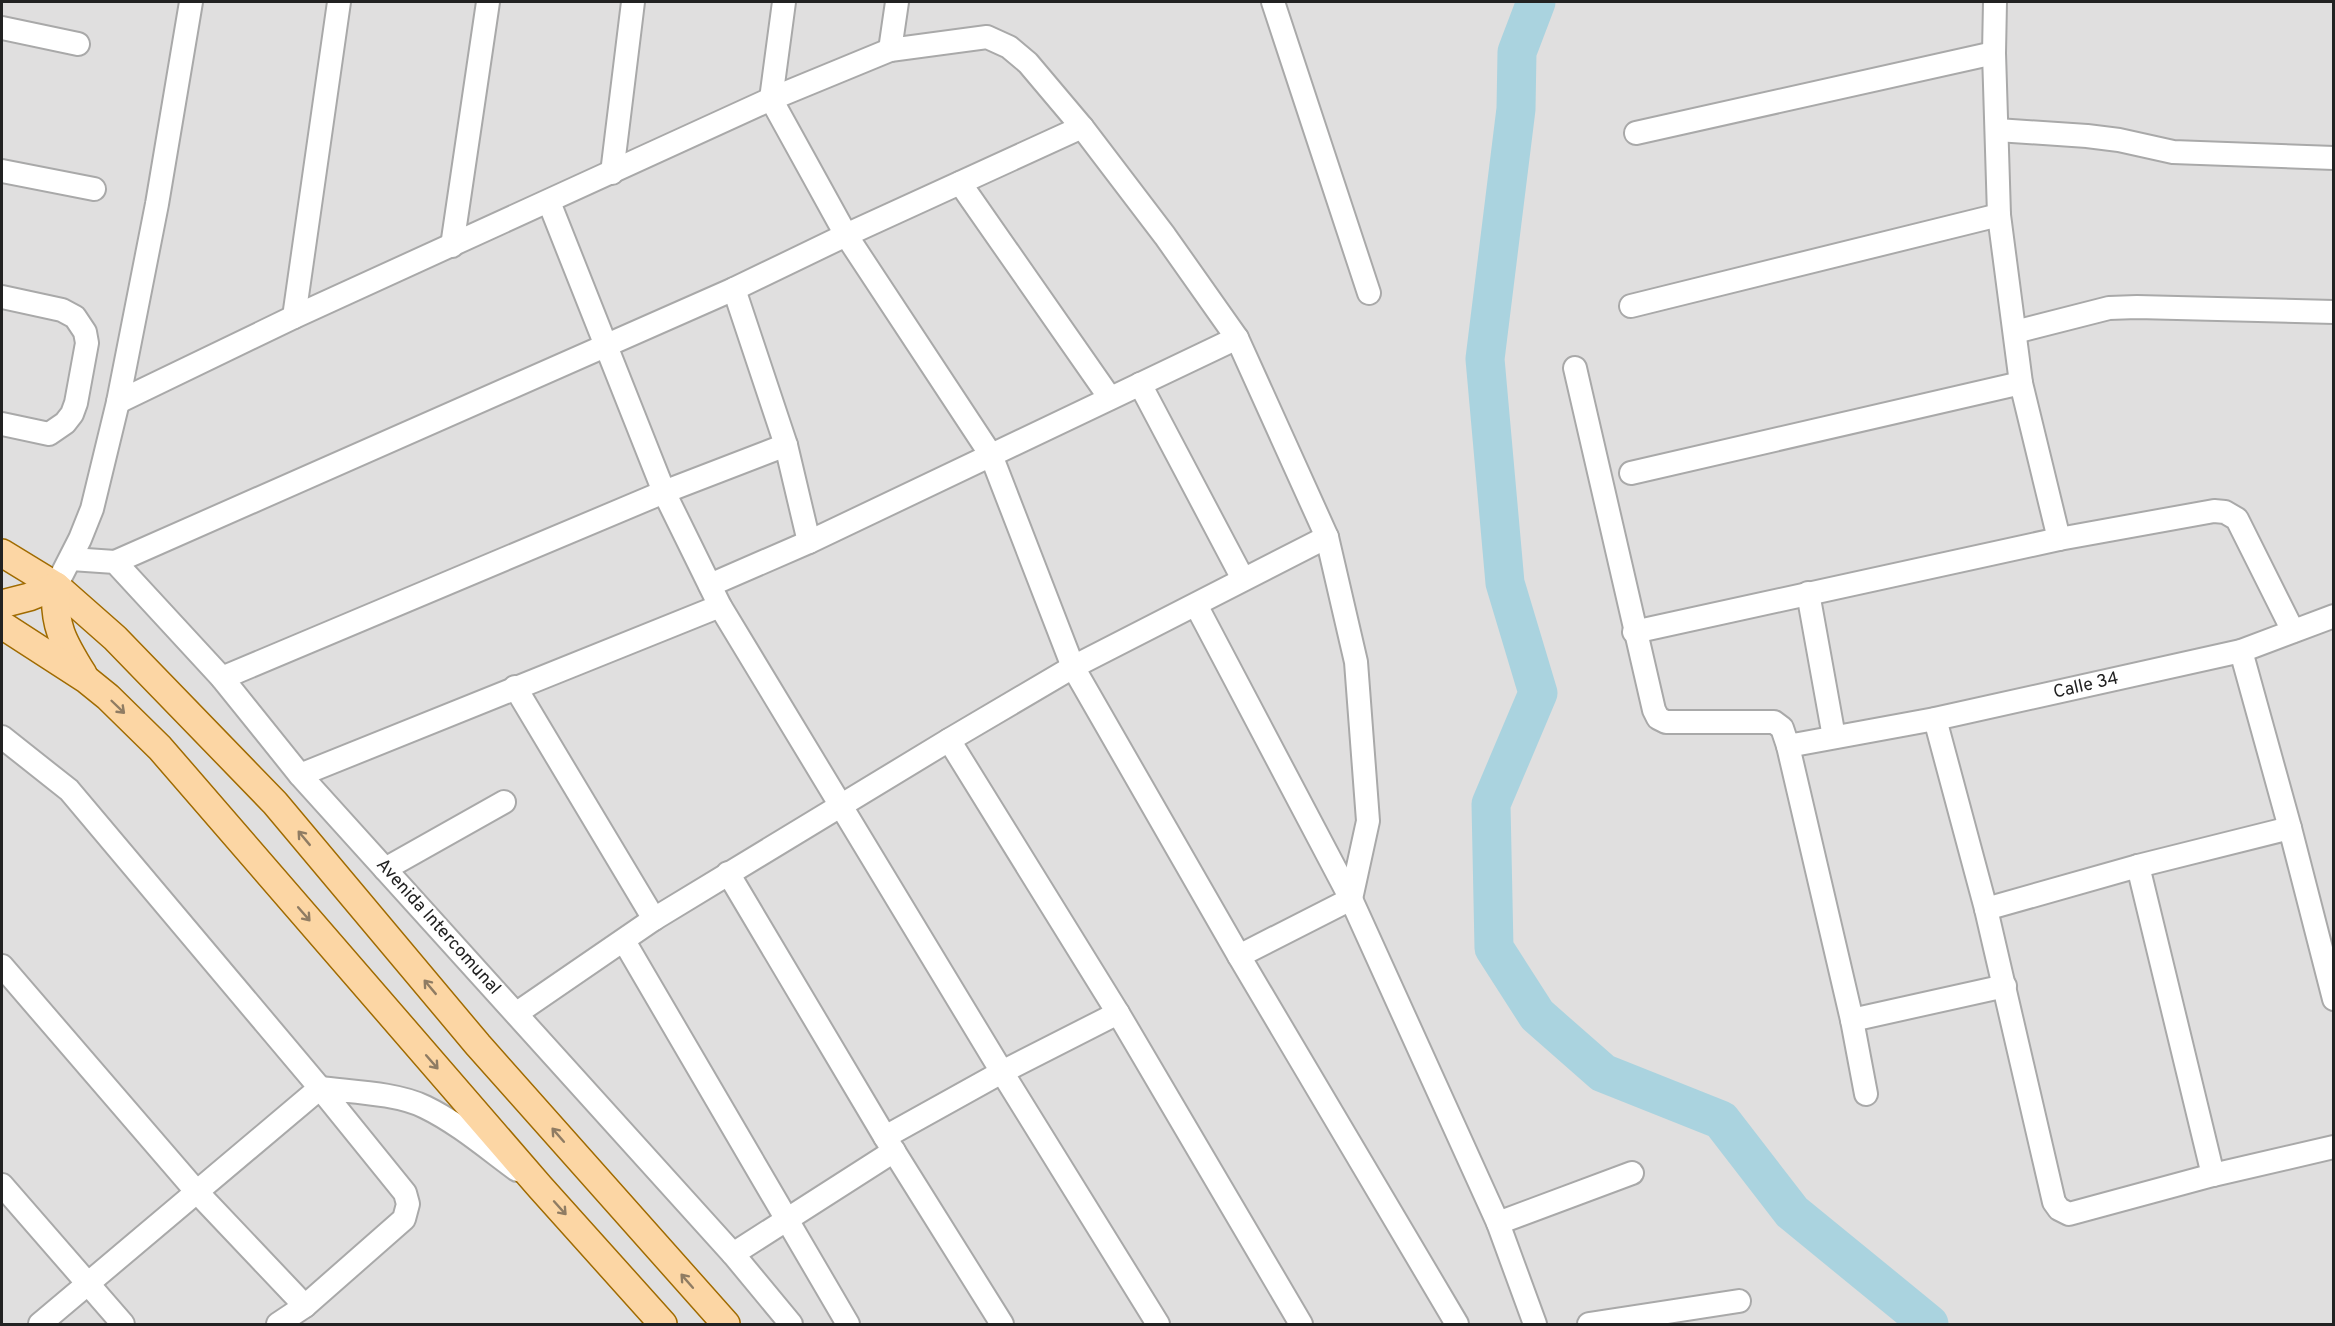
<svg xmlns="http://www.w3.org/2000/svg" width="2335" height="1326" viewBox="0 0 2335 1326" font-family="Overpass,sans-serif">
<style>
.residential{fill:#e0dfdf}
.lines{fill:none;stroke-linecap:round;stroke-linejoin:round}
.river{stroke:#aad3df;stroke-width:39}
.minor-casing{stroke:#a9a9a9;stroke-width:26}
.major-casing{stroke:#a06b00;stroke-width:30}
.minor{stroke:#fff;stroke-width:22}
.major{stroke:#fcd6a4;stroke-width:27}
.oneway{stroke:#8f7c63}
.labels{text-anchor:middle;dominant-baseline:central;stroke-width:4.5;stroke-linejoin:round;paint-order:stroke}
.street-label{font-size:18px;fill:#222;stroke:#fff}
</style>
<rect width="100%" height="100%" fill="#f2efe9"/>
<!-- residential -->
<rect class="residential" x="2" y="2" width="2331" height="1322"/>
<g class="lines">
<!-- river -->
<path class="river" d="M1536 2 1517 52 1516 109 1485 359 1505 583 1538 693 1491 804 1494 948 1537 1015 1603 1073 1721 1120 1792 1212 1929 1324"/>
<defs>
<g id="minor">
<path d="M784 2 771 99 846 235 991 455 1073 667 1239 956 1457 1324"/>
<path d="M1273 2 1369 293"/>
<path d="M1995 2 1994 53 1999 215 2021 383 2059 539"/>
<path d="M2 28 78 44"/>
<path d="M890 50 897 2"/>
<path d="M1997 130 2087 136 2119 140 2173 152 2334 158"/>
<path d="M1636 133 1994 53"/>
<path d="M2 171 94 189"/>
<path d="M612 173 633 2"/>
<path d="M960 183 1110 398"/>
<path d="M549 202 664 492 720 606 1002 1072 1158 1324"/>
<path d="M452 246 488 2"/>
<path d="M734 289 786 445 809 542"/>
<path d="M2 297 62 310 75 317 85 332 87 343 76 403 72 414 65 423 49 434 2 424"/>
<path d="M1631 306 1999 215"/>
<path d="M294 317 339 2"/>
<path d="M2015 332 2109 308 2137 307 2334 312"/>
<path d="M1575 368 1654 710 1658 718 1666 722H1774L1782 728 1788 746 1935 719 2241 651 2334 616"/>
<path d="M1140 384 1243 579"/>
<path d="M118 402 294 317 771 99 890 50 987 37 1009 47 1028 63 1082 127 1165 236 1237 338 1327 537 1356 662 1368 821 1351 899 1239 956"/>
<path d="M1631 473 2021 383"/>
<path d="M71 559 115 562 222 678 300 775 733 1254 791 1324"/>
<path d="M115 562 734 289 846 235 1082 127"/>
<path d="M710 585 809 542 1237 338"/>
<path d="M56 586 80 539 92 509 118 402 157 204 191 2"/>
<path d="M1808 593 1834 737"/>
<path d="M1196 605 1351 899 1498 1223 1535 1324"/>
<path d="M1634 632 2059 539 2214 511 2225 512 2237 519 2293 631"/>
<path d="M2241 651 2290 828 2334 999"/>
<path d="M222 678 664 492 786 445"/>
<path d="M515 687 654 919"/>
<path d="M1935 719 1986 909 2054 1202 2059 1209 2069 1214 2213 1175 2334 1147"/>
<path d="M2 737 69 790 320 1088 40 1324"/>
<path d="M949 740 1118 1013 1301 1324"/>
<path d="M1788 746 1852 1020 1866 1094"/>
<path d="M300 775 720 606"/>
<path d="M2138 866 2213 1175"/>
<path d="M385 869 504 802"/>
<path d="M728 873 885 1137 1002 1324"/>
<path d="M1986 909 2138 866 2290 828"/>
<path d="M624 941 848 1324"/>
<path d="M2 966 196 1191 305 1306"/>
<path d="M517 1013 654 919 949 740 1073 667 1327 537"/>
<path d="M1852 1020 2005 986"/>
<path d="M885 1137 1002 1072 1118 1013"/>
<path d="M2 1185 123 1324"/>
<path d="M1498 1223 1632 1173"/>
<path d="M733 1254 894 1151"/>
<path d="M278 1324 305 1306 404 1219 408 1204 405 1193 320 1088C351 1092 397 1093 425 1107 458 1123 487 1148 517 1170"/>
<path d="M1589 1324 1739 1301"/>
</g>
<g id="major">
<path d="M2 553 56 586 115 638 275 803 478 1045 726 1324"/>
<path d="M2 604 29 597 56 586C53 625 63 642 83 674"/>
<path d="M2 625 87 680 108 697 160 748 540 1187 663 1324"/>
</g>
</defs>
<!-- minor casing -->
<use href="#minor" class="minor-casing"/>
<!-- major casing -->
<use href="#major" class="major-casing"/>
<!-- minor -->
<use href="#minor" class="minor"/>
<!-- major -->
<use href="#major" class="major"/>
</g>
<!-- one-way arrows -->
<defs><path id="oneway-shaft" d="M-6 0H5M1.5-3L5.5 0L1.5 3" fill="none" stroke-width="1.6" stroke-linecap="round" stroke-linejoin="round" transform="scale(1.5)"/></defs>
<g class="oneway">
<use href="#oneway-shaft" transform="translate(118 707) rotate(44)"/>
<use href="#oneway-shaft" transform="translate(304 838) rotate(-130)"/>
<use href="#oneway-shaft" transform="translate(304 914) rotate(49)"/>
<use href="#oneway-shaft" transform="translate(430 987) rotate(-130)"/>
<use href="#oneway-shaft" transform="translate(432 1062) rotate(49)"/>
<use href="#oneway-shaft" transform="translate(558 1135) rotate(-131)"/>
<use href="#oneway-shaft" transform="translate(560 1208) rotate(48)"/>
<use href="#oneway-shaft" transform="translate(687 1281) rotate(-131)"/>
</g>
<g class="labels">
<!-- street labels -->
<g class="street-label">
<text transform="translate(2086 686) rotate(-13)">Calle 34</text>
<text transform="translate(438 927) rotate(48)">Avenida Intercomunal</text>
</g>
</g>
<!-- border -->
<rect width="2335" height="1326" fill="none" stroke="#222222" stroke-width="6"/>
</svg>
